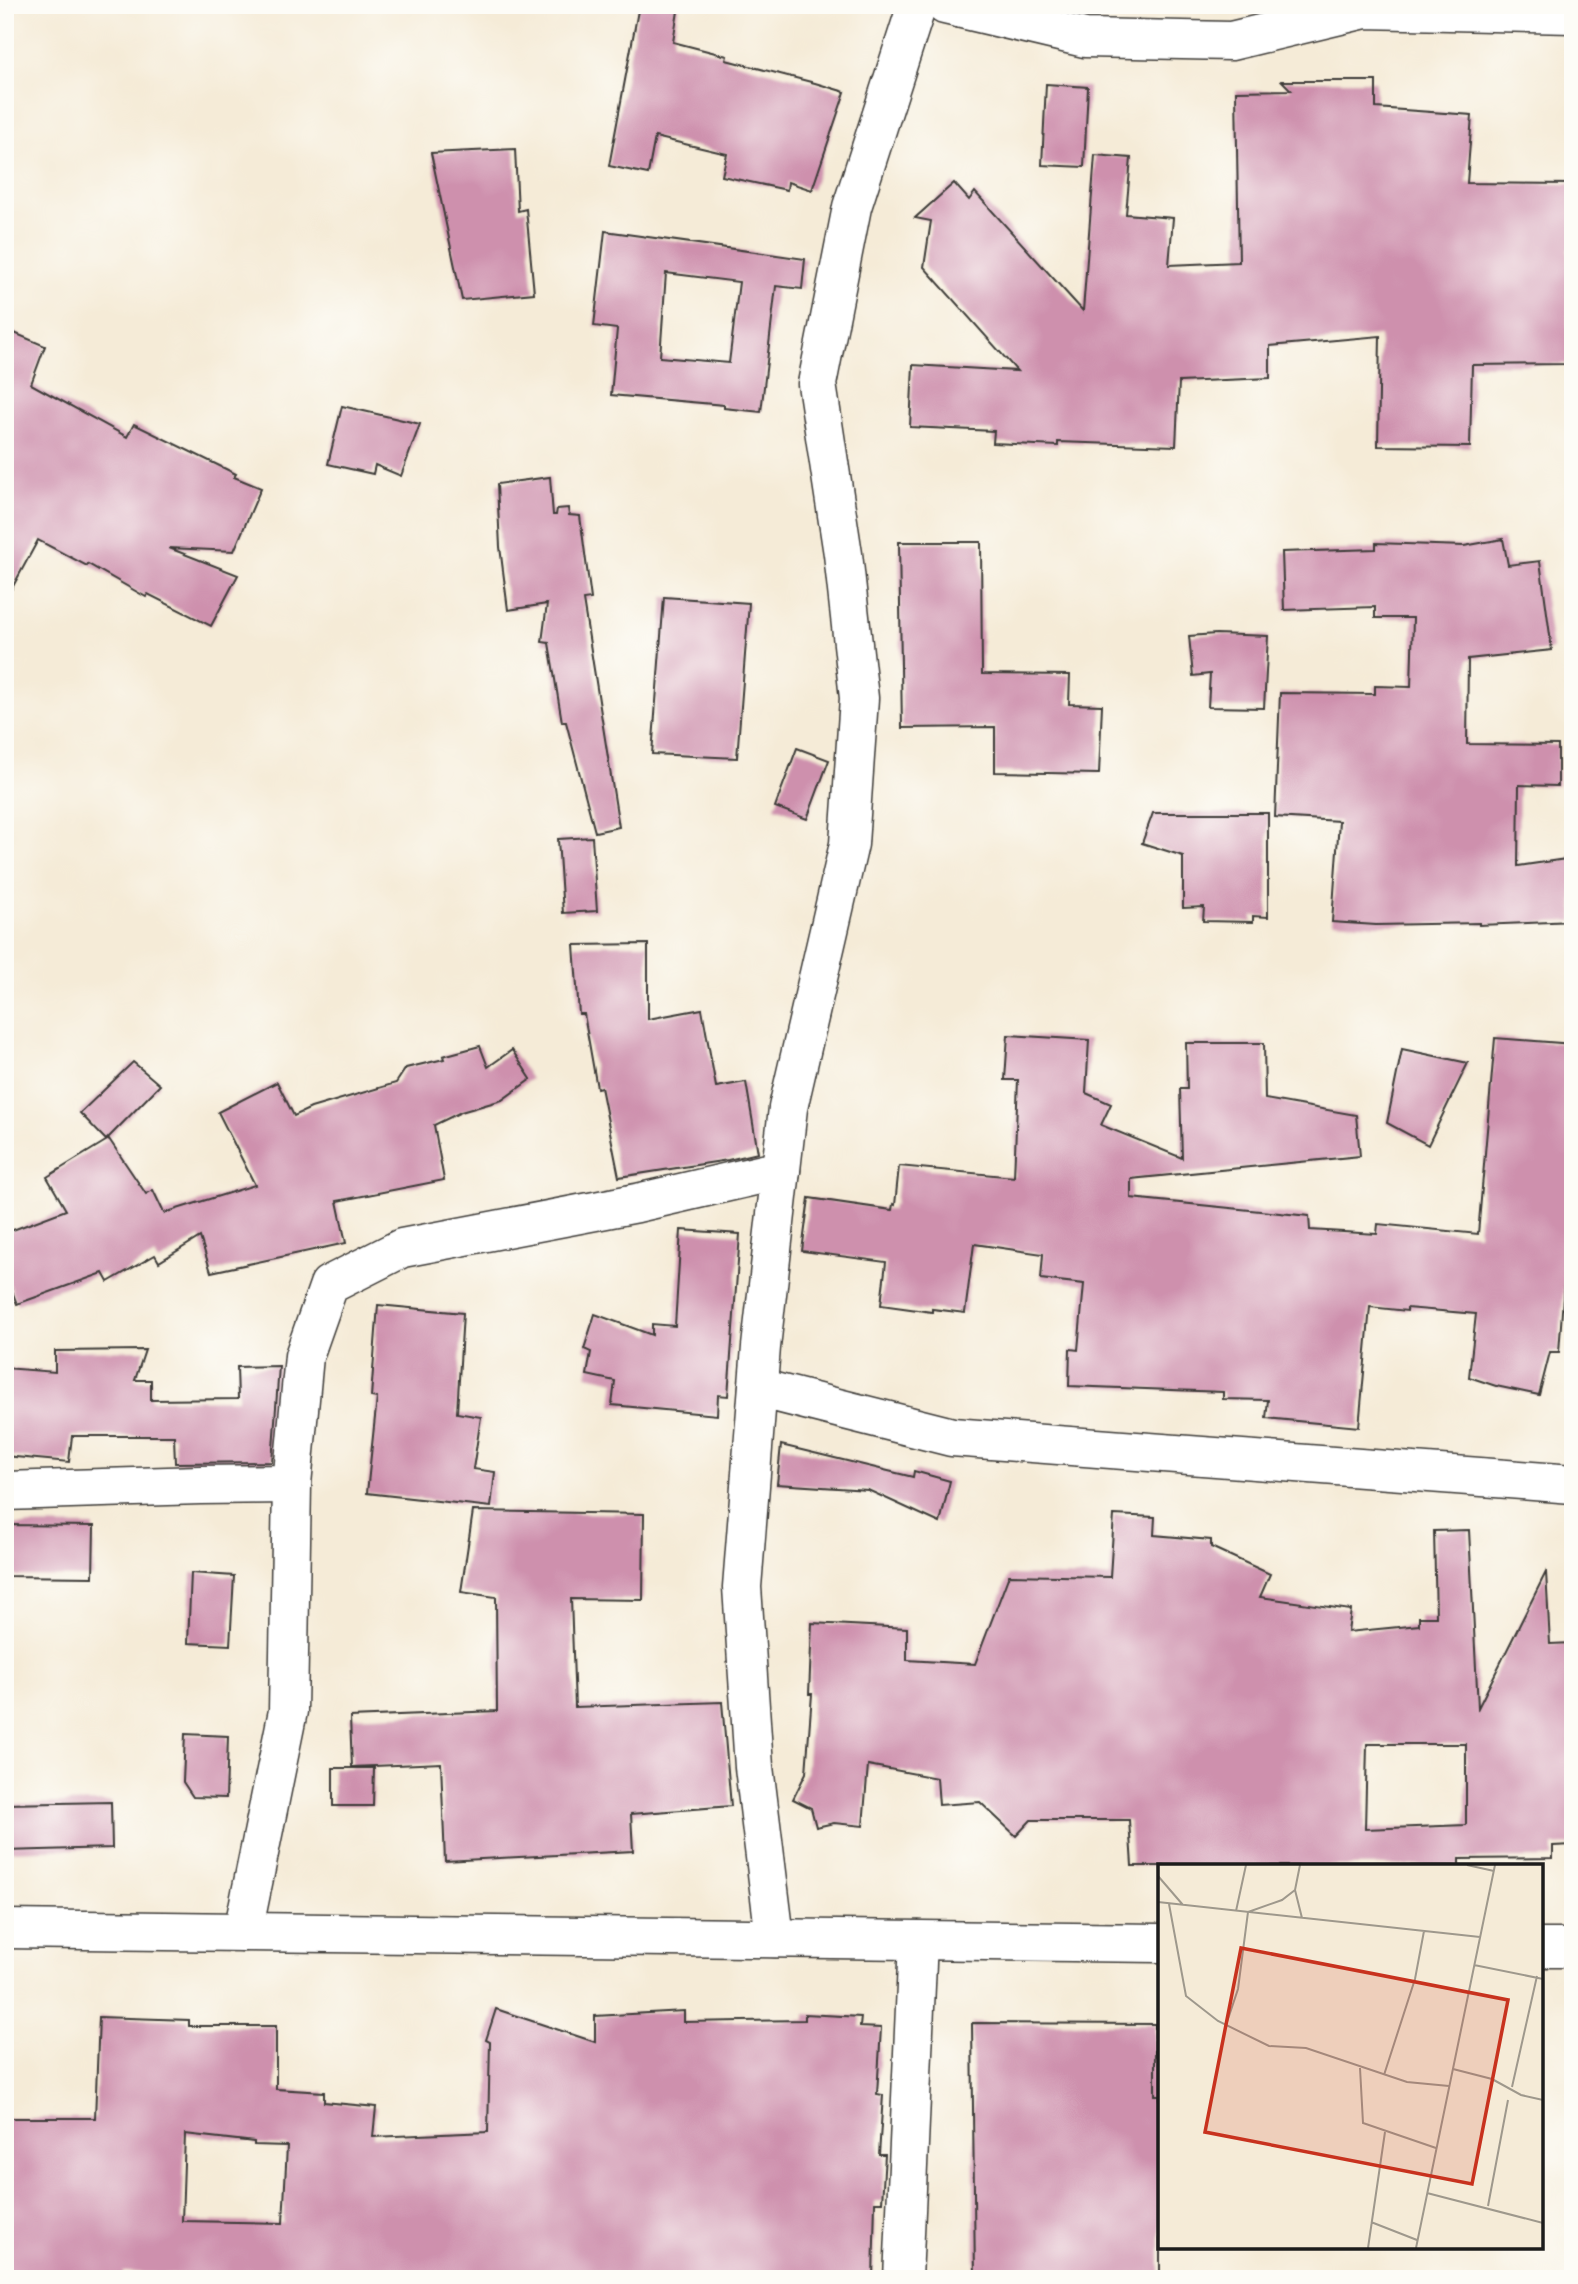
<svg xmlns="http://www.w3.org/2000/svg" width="1578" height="2284" viewBox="0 0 1578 2284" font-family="Caveat,sans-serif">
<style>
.building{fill:#ce90ad;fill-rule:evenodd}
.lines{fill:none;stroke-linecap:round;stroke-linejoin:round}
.minor-casing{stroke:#3d3b38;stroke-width:41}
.tertiary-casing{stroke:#3d3b38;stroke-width:41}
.minor{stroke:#fff;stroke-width:38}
.tertiary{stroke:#fff;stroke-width:38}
.inset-road{fill:none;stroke:#9e988c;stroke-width:2}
.view{fill:#c8321e;fill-opacity:0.15;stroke:#c8321e;stroke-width:3.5}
.inset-edge{fill:none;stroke:#1c1c1c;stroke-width:3.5}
</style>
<rect width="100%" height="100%" fill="#fdfcf7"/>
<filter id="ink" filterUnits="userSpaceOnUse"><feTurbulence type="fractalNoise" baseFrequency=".0143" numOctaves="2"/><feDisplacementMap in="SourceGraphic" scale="14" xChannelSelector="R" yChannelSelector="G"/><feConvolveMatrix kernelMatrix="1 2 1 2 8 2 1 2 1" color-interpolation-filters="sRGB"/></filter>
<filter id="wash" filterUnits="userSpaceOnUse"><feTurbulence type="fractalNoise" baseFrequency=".00686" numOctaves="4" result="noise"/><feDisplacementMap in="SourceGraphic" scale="28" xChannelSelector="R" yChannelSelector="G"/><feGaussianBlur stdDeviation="1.57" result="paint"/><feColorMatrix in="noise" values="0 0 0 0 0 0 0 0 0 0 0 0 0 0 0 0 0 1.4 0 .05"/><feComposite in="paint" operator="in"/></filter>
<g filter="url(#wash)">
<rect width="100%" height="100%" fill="#f5ebd7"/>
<g id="blocks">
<!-- building -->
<g class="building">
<path d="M639 5H679L673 42 727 56 726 60 815 83 845 92 812 190 788 182 787 190 722 176 727 154 655 137 648 174 609 166Z"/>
<path d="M1282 81H1376V108L1472 115 1467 183 1573 184V249H1568V364L1472 365 1470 447 1378 446 1380 336 1270 346V378L1179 382 1176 446 1058 442V446L993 443 994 431 910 427 913 365 1017 371 924 267 931 221 915 218 954 183 969 200 975 192 1083 311 1095 155 1131 158 1126 214 1173 218 1169 265 1239 262 1236 91 1291 90Z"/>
<path d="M1046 84 1088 87 1084 167 1042 165Z"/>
<path d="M515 149 518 211 526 209 534 293 462 300 431 153Z"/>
<path d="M605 231 805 259 802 289 776 286 761 412 724 408V405L611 395 617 329 594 326ZM666 273 739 282 729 363 660 357Z"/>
<path d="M5 329 45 346 31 384 127 437 134 424 236 474 234 477 261 488 234 551 169 548 238 575 211 626 148 594 146 597 88 564 87 566 38 540 5 601Z"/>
<path d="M342 406 420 424 401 476 375 465 373 474 328 464Z"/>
<path d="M550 477 553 515H556L557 509 568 508 569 515 580 516 591 599 583 600 619 827 595 832 566 722H562L549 643 542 642 547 604 508 610 500 547 497 484Z"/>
<path d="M1503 539 1508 565 1540 561 1552 650 1468 659 1467 744 1558 745V786L1519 785 1518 866 1573 858V921L1479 925V923L1376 925 1332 922 1339 821 1275 817 1280 693 1375 694V686L1411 687 1413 618H1375V607L1284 610 1282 552 1376 549V543L1464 546Z"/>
<path d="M899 542H981L982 674 1070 675 1069 704 1102 705 1099 774 995 772V727L902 728Z"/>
<path d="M664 597 749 603 737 758 652 754Z"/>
<path d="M1216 634 1268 636 1264 708 1208 707 1210 674 1193 676 1189 636Z"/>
<path d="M797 748 829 760 807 819 775 807Z"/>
<path d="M1153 813H1268V917L1253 916V922L1203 921 1204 907 1183 908V856L1142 843Z"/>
<path d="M592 837 597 911 563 913 558 839Z"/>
<path d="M648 944V1019L702 1009 716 1087 746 1082 758 1153 728 1160 619 1177 601 1087 597 1088 584 1014H579L574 945Z"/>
<path d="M1008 1035 1089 1040 1086 1093 1111 1104 1101 1125 1182 1158 1180 1089H1187L1186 1043H1264L1265 1099 1356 1115 1360 1156 1131 1179V1198L1309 1216 1310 1230 1377 1234 1378 1224 1478 1234 1495 1038 1573 1044V1161L1559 1352H1550L1539 1395 1496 1386 1469 1377 1476 1314 1407 1308V1311L1370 1307 1359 1427 1266 1418 1268 1400 1223 1399V1392L1069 1386 1070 1349 1078 1350 1084 1284 1041 1279 1043 1254 974 1244 965 1313 932 1309V1312L881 1305 886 1262 802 1251 809 1198 892 1210 893 1204 895 1205 899 1166 1014 1177 1018 1080H1005Z"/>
<path d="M480 1046 488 1067 512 1050 531 1079 502 1100 461 1112 434 1125 444 1180 337 1201 346 1243 211 1272 200 1237 159 1262 155 1255 108 1282 103 1273 17 1304 5 1273V1233L66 1210 47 1177 109 1139 146 1194 153 1190 164 1213 255 1185 218 1112 277 1082 294 1116 311 1108 396 1083 406 1068 444 1059 443 1056Z"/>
<path d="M1402 1049 1468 1063 1428 1145 1387 1123Z"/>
<path d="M133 1062 160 1085 106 1140 80 1113Z"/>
<path d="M681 1230 740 1234 728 1396 718 1395 717 1415 612 1405 615 1381 587 1375 591 1352 584 1349 595 1314 652 1335V1324L675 1326Z"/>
<path d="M378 1305 463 1313 457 1413 481 1417 473 1469 495 1472 491 1507 367 1493 377 1398 371 1397Z"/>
<path d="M145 1350 135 1380H151V1400L238 1399 237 1367 279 1366 272 1462 175 1463 174 1436H72L69 1462 5 1456V1368L55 1372V1351Z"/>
<path d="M781 1445 913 1477 914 1471 950 1481 940 1523 868 1490 777 1484Z"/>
<path d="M473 1511 644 1514 643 1600 571 1599 575 1707 722 1702 731 1806 631 1814 633 1851 445 1861 441 1763 352 1767 350 1717 497 1711 496 1597 461 1592Z"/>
<path d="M1114 1515 1155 1517 1154 1535 1211 1540V1547L1270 1574 1260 1597 1351 1610 1348 1632 1419 1625V1617H1436L1434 1531 1469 1530 1478 1708 1546 1572 1550 1644 1573 1643V1845L1553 1846V1858L1459 1859V1866H1132L1129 1820H1031L1016 1836 980 1802 939 1805 937 1778 868 1765 863 1826 834 1823 816 1827 811 1808 793 1799 806 1773 812 1694H809L812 1623 907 1628V1660L975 1664 1009 1575 1110 1577ZM1367 1744H1466V1825L1365 1829Z"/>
<path d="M5 1525 94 1526 93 1577 5 1576Z"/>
<path d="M191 1573 234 1576 230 1645 188 1643Z"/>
<path d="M185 1734 228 1736 226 1798 193 1797 183 1782Z"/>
<path d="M333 1768H374L373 1806H333Z"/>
<path d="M111 1802 112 1848 5 1851V1804Z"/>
<path d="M496 2009 595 2042V2016L684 2011V2022L805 2020V2014L861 2017 860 2027 881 2028 877 2094 883 2095 879 2155H885L882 2202H875L873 2279H191V2275L123 2272V2279H5V2118H95L99 2017 189 2020V2026H276V2089L324 2092V2102L376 2107 373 2137 488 2132 490 2042 486 2040ZM185 2134 254 2142V2145L287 2146 283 2223 182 2221Z"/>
<path d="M972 2023 1155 2024V2095H1160V2279H975Z"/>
</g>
</g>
</g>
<g filter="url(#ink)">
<use href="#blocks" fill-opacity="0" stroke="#3d3b38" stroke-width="2"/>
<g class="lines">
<defs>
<g id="minor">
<path d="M945 5 1085 38 1231 41 1365 9 1573 14"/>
<path d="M758 1388 952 1437 1573 1484"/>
<path d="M5 1491 200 1485 292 1484"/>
<path d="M243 1932 288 1711 292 1484 304 1356 329 1285 402 1248 637 1203 781 1170"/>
<path d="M775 1938 754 1767 742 1587 761 1347 788 1108 849 844 859 698 843 554 817 384 852 207 917 5"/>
<path d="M903 2279 918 1940"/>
</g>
<g id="tertiary">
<path d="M5 1929 1160 1943"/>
<path d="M1541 1948H1573"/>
</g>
</defs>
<!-- minor casing -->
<use href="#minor" class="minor-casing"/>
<!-- tertiary casing -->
<use href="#tertiary" class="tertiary-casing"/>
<!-- minor -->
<use href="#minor" class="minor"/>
<!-- tertiary -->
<use href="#tertiary" class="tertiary"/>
</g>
</g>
<!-- overview -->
<g transform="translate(1158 1864)">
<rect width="385" height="385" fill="#f5ebd7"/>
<path class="inset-road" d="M142 1 137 26 144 54M309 1 336 7M0 12 25 41M0 38 322 73M11 40 28 132 60 157 111 182 148 184 249 218 291 222M78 47 88 1M316 101 385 115M68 161 80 125 90 48 124 36 137 26M202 204 205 259 278 284M295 205 334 215 363 231 385 236M226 211 257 115 266 67M354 223 379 112M269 329 385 359M330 342 350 236M213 358 259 376M210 384 227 268M258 384 337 1"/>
<path class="view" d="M83 84 350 136 314 320 47 268Z"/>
<rect width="385" height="385" class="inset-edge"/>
</g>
<!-- margin -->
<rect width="1578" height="2284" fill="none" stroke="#fdfcf7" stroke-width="28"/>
</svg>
